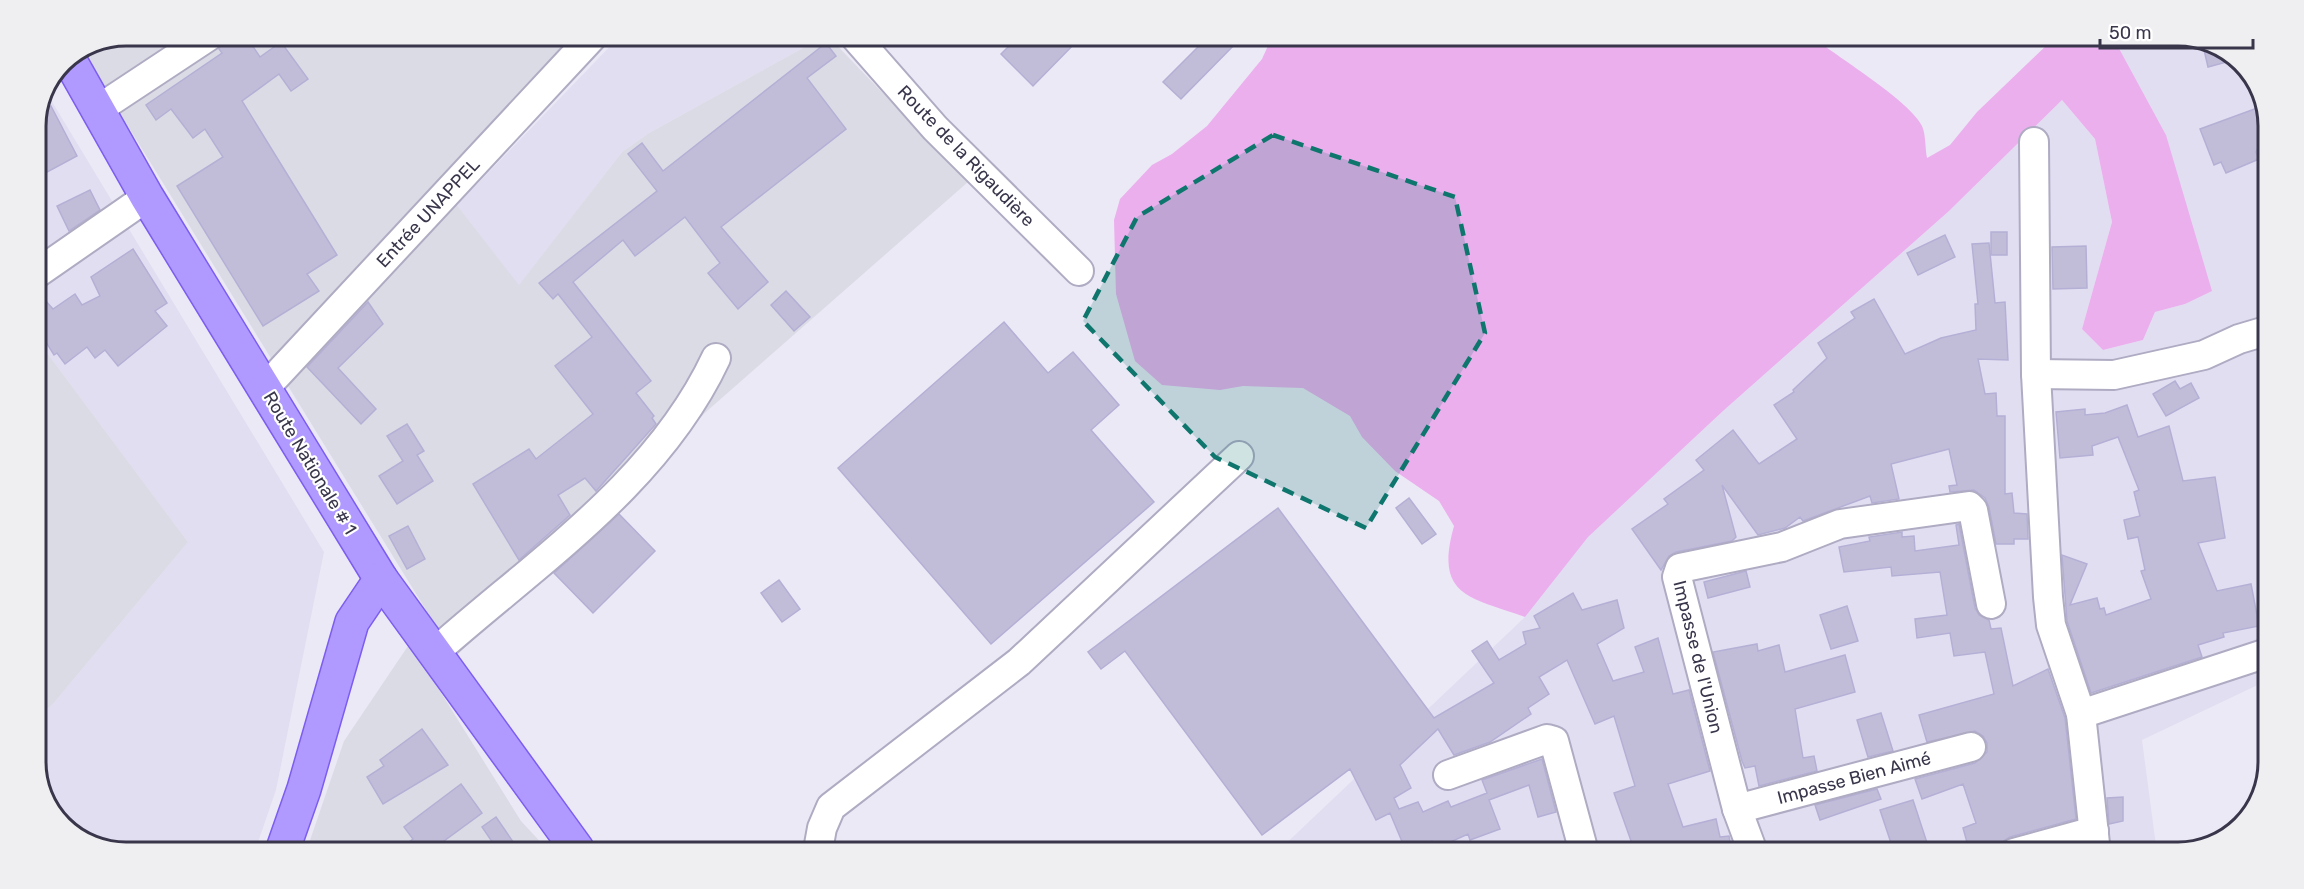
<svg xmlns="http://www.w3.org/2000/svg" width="2304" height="889" viewBox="0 0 2304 889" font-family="Rubik,sans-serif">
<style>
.residential{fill:#e2def2}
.industrial{fill:#dbdbe6}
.green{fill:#ebafee}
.building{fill:#c1bdd9;stroke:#b4b0d5;stroke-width:1.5}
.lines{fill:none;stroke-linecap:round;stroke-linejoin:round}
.minor-casing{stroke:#afabc3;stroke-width:32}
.major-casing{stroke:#7c5df0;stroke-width:36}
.minor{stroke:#fff;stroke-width:28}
.major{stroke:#b099ff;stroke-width:33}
.marked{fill:#0f766e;fill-opacity:0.2;stroke:#0f766e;stroke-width:4.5;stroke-dasharray:12 8;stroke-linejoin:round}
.labels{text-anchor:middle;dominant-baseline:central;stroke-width:4.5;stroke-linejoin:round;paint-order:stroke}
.street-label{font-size:18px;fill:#39364b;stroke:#fff}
.rim{fill:none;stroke:#39364b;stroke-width:3}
</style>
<rect width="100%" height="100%" fill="#ece9f6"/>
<!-- residential -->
<g class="residential">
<path d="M619 37 821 38 649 133 622 152 519 286 457 205Z"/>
<path d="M2115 41H2207L2249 71 2268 120 2264 682 2142 740 2157 853 1278 851 1525 617 1587 537 1723 411 1949 211 2062 100 2095 139 2112 222 2082 329 2103 350 2143 340 2155 312 2185 304 2166 135Z"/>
<path d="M48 95 324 552 276 790 256 848H97L55 818 36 769V718L53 704 188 542 36 338V121Z"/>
</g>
<!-- industrial -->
<g class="industrial">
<path d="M126 36 576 37 444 176 457 205 519 285 622 152 649 133 821 38H830L968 182 707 411 455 657 118 110 81 54Z"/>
<path d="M36 338 188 542 53 704 36 718Z"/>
<path d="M410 643 521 821 547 849H307L344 741Z"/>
</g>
<!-- green -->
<path class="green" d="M1271 39 1817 40C1840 59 1910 101 1922 126 1926 135 1925 149 1927 158L1950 145 1977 112 2051 41H2115L2166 135 2212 291 2185 304 2155 312 2143 340 2103 350 2082 329 2112 222 2095 139 2062 100 1949 211 1723 411 1588 537 1525 617C1470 597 1434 597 1454 526L1439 501 1395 471 1362 437 1350 416 1303 388 1243 386 1220 390 1162 385 1135 361 1116 294 1114 220 1120 199 1152 165 1172 154 1207 126 1262 59Z"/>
<!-- building -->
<g class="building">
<path d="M225 36H246L260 57 281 42 308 79 291 91 279 74 242 101 337 255 307 274 319 291 263 326 177 186 223 157 205 129 193 138 171 109 156 120 146 105 222 53 219 49Z"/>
<path d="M1017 38H1080L1033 86 1001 54Z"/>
<path d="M1206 39H1240L1181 99 1163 82Z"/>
<path d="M2202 41H2207L2234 60 2208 67Z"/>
<path d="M826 43 836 56 807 78 846 129 721 227 768 282 738 309 708 273 720 263 685 217 635 256 623 240 573 282 651 381 636 393 654 416 652 418 656 424 596 491 585 478 558 495 570 515 519 560 473 484 529 449 536 459 593 414 555 366 592 337 558 294 553 299 539 283 657 191 628 154 642 143 663 171Z"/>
<path d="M51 106 77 156 36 178V121L40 113Z"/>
<path d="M2260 107 2267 127 2256 152 2259 159 2226 173 2221 162 2214 165 2200 129Z"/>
<path d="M90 190 100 210 69 231 57 206Z"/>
<rect x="1991" y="232" width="16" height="23"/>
<path d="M1945 235 1955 257 1918 275 1907 253Z"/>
<path d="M1989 243 1995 303 2005 302 2008 360 1978 359 1985 394 1996 393 1997 416H2005V494L2012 493 2014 513 2027 514 2028 539H2014V544H1996L1989 507 1985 498 1974 490 1950 492 1949 486 1957 485 1949 449 1891 464 1899 499 1872 503 1870 496 1803 521 1800 517 1785 528 1758 535 1722 485 1736 537 1732 541 1676 552 1669 556 1661 570 1632 529 1668 504 1664 499 1704 470 1696 460 1733 430 1759 464 1797 439 1774 405 1794 392 1793 390 1827 358 1818 343 1855 318 1851 312 1874 299 1905 354 1941 338 1976 330 1975 304H1978L1972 244Z"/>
<path d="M2086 246 2087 288 2053 289 2052 247Z"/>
<path d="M133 249 167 303 155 311 167 326 118 366 105 350 95 358 87 347 65 364 57 353 54 355 36 326V290L53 309 75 294 82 305 100 296 91 277Z"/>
<path d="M786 291 810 317 794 331 771 305Z"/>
<path d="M368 302 383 324 338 368 376 409 361 424 307 367Z"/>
<path d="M1004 322 1048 373 1073 352 1119 405 1091 430 1154 502 991 644 838 468Z"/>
<path d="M2175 381 2180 389 2191 383 2199 398 2166 416 2153 394Z"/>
<path d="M2127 405 2138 437 2169 426 2183 481 2215 477 2225 538 2198 543 2217 591 2251 584 2259 626 2223 633 2224 637 2198 645 2202 657 2091 693 2067 621 2062 555 2087 564 2070 605 2097 598 2100 609 2104 608 2106 615 2151 599 2141 571 2145 570 2138 537 2128 539 2124 520 2140 516 2134 492 2139 490 2118 437 2092 446 2093 455 2060 458 2056 412 2085 409V415L2105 413Z"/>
<path d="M407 424 424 451 417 455 433 481 397 504 379 476 403 461 387 436Z"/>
<path d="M1409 498 1436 534 1422 544 1396 508Z"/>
<path d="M1278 508 1434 718 1494 683 1472 651 1487 641 1499 660 1526 644 1523 632 1540 628 1534 616 1573 593 1582 610 1617 600 1624 628 1597 644 1613 681 1644 672 1635 647 1658 638 1673 694 1689 690 1710 771 1668 784 1683 827 1716 819 1720 837 1729 836 1732 852H1635L1614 793 1635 786 1614 716 1595 724 1567 660 1539 677 1549 694 1528 708 1531 714 1490 742 1454 755 1438 729 1400 765 1411 788 1394 798 1399 809 1418 802 1423 812 1448 801 1451 807 1487 793 1482 780 1542 759 1556 812 1538 817 1529 785 1489 800 1500 829 1470 840 1468 834 1435 849 1432 841 1406 851 1390 813 1376 820 1350 769 1262 835 1125 651 1101 669 1088 652Z"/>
<path d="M619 514 655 551 593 613 554 573Z"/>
<path d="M1959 524 1975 608 1979 615 1989 620 1991 629 2001 628 2013 686 2048 669 2065 718 2076 819 2010 837 2002 842 1998 850 1992 853H1970L1963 828 1976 823 1963 784 1922 799 1915 779 1975 763 1987 752V743L1983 736 1975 731 1927 742 1919 715 1994 694 1985 652 1954 656 1950 633 1917 638 1915 619 1947 615 1940 572 1892 576 1891 567 1844 572 1839 547 1870 541 1869 537 1902 532V537L1914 536 1915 551 1959 545 1956 525Z"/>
<path d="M408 526 425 559 407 569 389 536Z"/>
<path d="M1746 571 1750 587 1708 598 1704 582Z"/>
<path d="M779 580 800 609 782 622 761 593Z"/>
<path d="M1847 606 1858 641 1831 649 1820 615Z"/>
<path d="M1757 644 1758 651 1779 645 1785 672 1845 655 1855 692 1795 709 1803 758 1814 756 1817 771 1759 786 1755 766 1745 768 1742 761 1713 652Z"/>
<path d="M1881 713 1893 751 1868 757 1857 720Z"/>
<path d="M422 729 448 765 383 804 367 777 384 766 380 760Z"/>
<path d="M461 784 482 813 433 849H399L413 839 404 827Z"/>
<path d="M1877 789 1881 799 1820 820 1815 805Z"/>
<path d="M2123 797V821L2109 824 2107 798Z"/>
<path d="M1913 800 1930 852H1894L1880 810Z"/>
<path d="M496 817 518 849H497L482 827Z"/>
</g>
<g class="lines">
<defs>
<g id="minor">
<path d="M856 38 935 128 1079 271"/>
<path d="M97 110 209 36"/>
<path d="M2034 142 2036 374 2048 597 2051 625 2081 714 2096 853"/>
<path d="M36 274 147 197"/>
<path d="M2036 374 2114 375 2204 355 2239 339 2266 331"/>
<path d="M264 389 592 37"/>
<path d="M434 653C535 563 657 484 716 358"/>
<path d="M2081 714 2264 654"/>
<path d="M1448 775 1547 739 1554 741 1584 852"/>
<path d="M1737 809 1971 747"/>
<path d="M818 850 822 828 831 807 1019 662 1239 456"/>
<path d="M1753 852 1737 809 1677 577 1680 568 1782 547 1840 524 1969 506 1973 510 1991 604"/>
<path d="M2014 853 2094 831"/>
</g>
<g id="major">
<path d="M69 59 147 197 381 579 577 849"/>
<path d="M283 849 304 789 352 622 381 579"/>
</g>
</defs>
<!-- minor casing -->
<use href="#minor" class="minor-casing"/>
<!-- major casing -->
<use href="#major" class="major-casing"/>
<!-- minor -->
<use href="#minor" class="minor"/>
<!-- major -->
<use href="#major" class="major"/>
</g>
<!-- marked area -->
<path class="marked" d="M1273 135 1455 197 1485 333 1366 528 1215 457 1083 321 1137 217Z"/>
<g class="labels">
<!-- street labels -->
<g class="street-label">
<text transform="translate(966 156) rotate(46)">Route de la Rigaudière</text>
<text transform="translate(428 213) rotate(-47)">Entrée UNAPPEL</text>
<text transform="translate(310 463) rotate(59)">Route Nationale # 1</text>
<text transform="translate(1698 657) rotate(76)">Impasse de l'Union</text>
<text transform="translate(1854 778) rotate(-15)">Impasse Bien Aimé</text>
</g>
</g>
<!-- crop -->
<path d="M0 0H2304V889H0ZM126 46H2178A80 80 0 0 1 2258 126V762A80 80 0 0 1 2178 842H126A80 80 0 0 1 46 762V126A80 80 0 0 1 126 46Z" fill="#efeff1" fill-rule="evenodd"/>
<path class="rim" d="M126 46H2178A80 80 0 0 1 2258 126V762A80 80 0 0 1 2178 842H126A80 80 0 0 1 46 762V126A80 80 0 0 1 126 46Z"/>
<!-- scale -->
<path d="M2100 39v9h153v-9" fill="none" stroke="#39364b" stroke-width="3"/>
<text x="2109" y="39" font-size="18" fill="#39364b" stroke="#ffffff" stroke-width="4.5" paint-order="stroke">50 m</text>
</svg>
